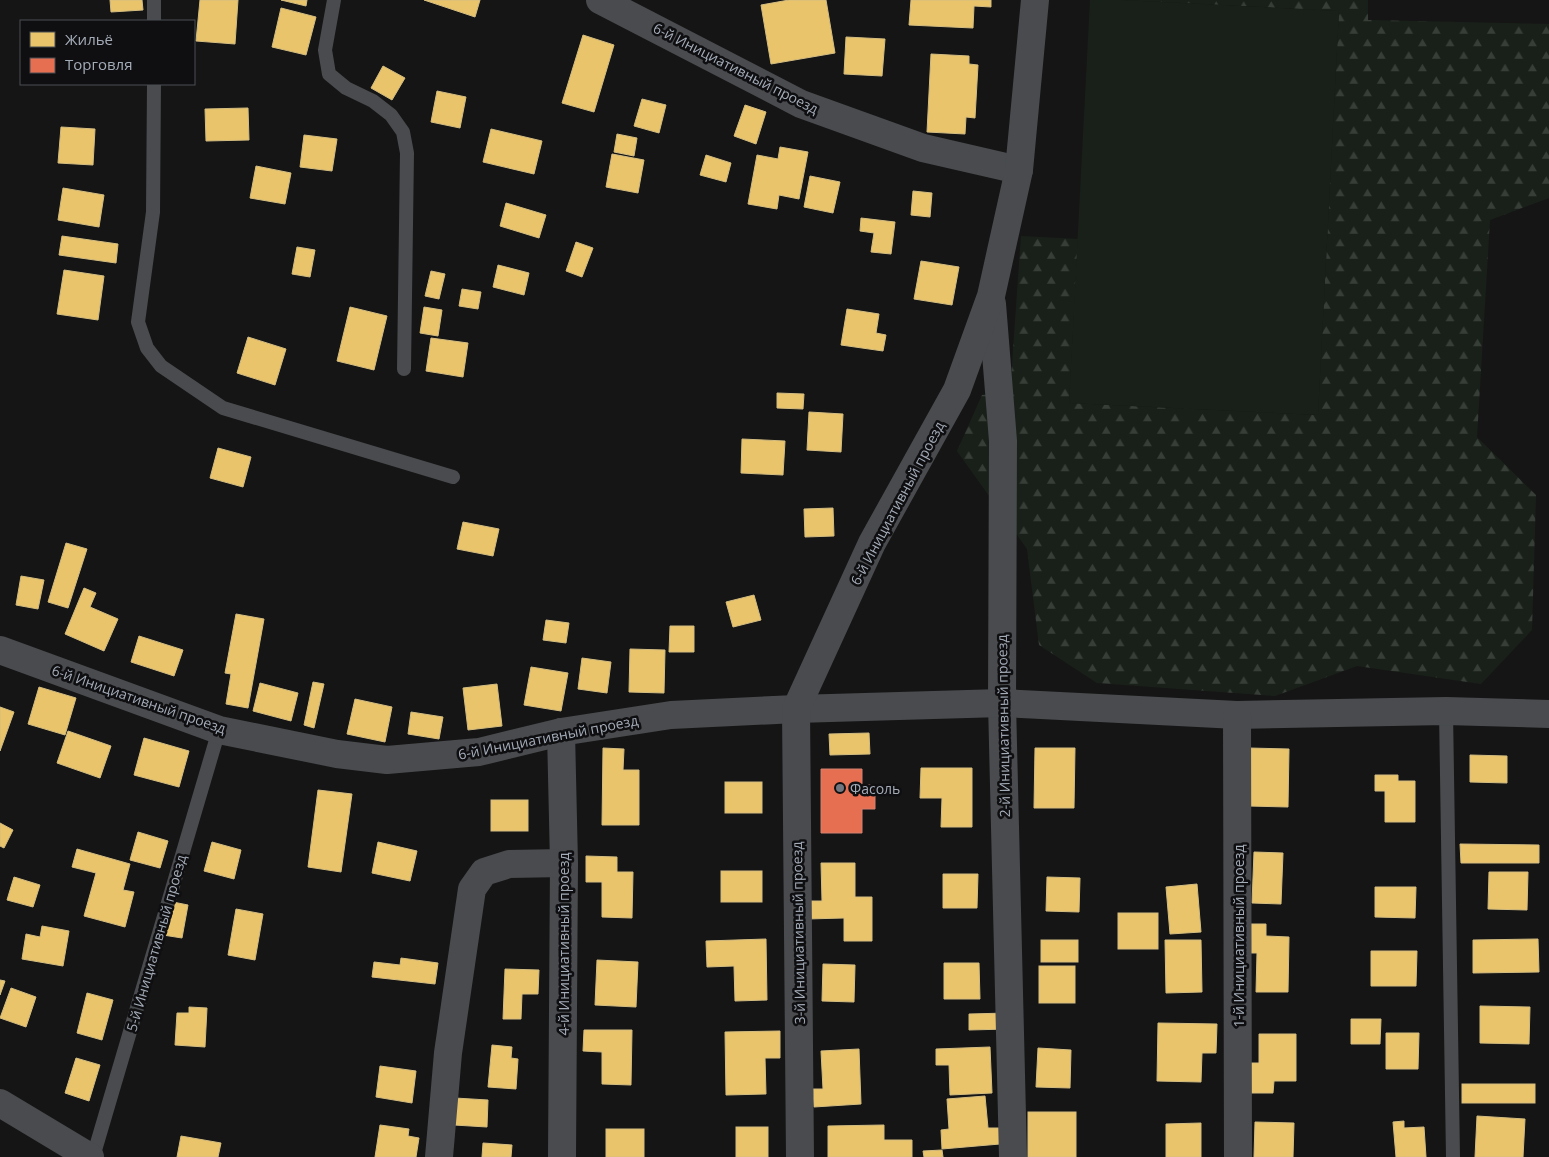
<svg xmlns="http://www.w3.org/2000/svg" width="1549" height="1157" viewBox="0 0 1549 1157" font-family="'Open Sans',sans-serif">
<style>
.forest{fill:url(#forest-firs)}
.garden{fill:#192019}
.homes{fill:#e9c46a;stroke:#d4bd81}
.shops{fill:#e76f51;stroke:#d38170}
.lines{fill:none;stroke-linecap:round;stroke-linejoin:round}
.service{stroke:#494b4e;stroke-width:14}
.minor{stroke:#494b4e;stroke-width:28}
.poi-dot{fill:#72777f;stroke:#0f0f11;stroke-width:2}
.labels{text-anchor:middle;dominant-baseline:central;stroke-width:5;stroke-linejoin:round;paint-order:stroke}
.street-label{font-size:14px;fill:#a4acb8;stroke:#0f0f11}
.poi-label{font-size:14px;fill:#a4acb8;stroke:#0f0f11;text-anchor:start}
</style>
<defs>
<pattern id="forest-firs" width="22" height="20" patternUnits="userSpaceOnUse" patternTransform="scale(1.25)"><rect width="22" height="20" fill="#192019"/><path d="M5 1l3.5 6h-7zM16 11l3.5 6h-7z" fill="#373e38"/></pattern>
</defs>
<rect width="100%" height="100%" fill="#151515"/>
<!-- forest -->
<path class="forest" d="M1121 0H1368V20L1549 24V198L1490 220 1477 437 1536 495 1532 630 1481 684 1357 666 1275 696 1097 683 1039 645 1027 549 957 451 982 395 1010 393 1021 236 1078 239 1069 403 1318 415 1339 11Z"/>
<!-- garden -->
<path class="garden" d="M1090 0H1121L1339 11 1318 415 1069 403Z"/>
<!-- homes -->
<g class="homes">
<path d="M110 0H142L143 10 111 12Z"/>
<path d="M200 0H238L235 44 196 41Z"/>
<path d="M281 0H307L306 6Z"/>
<path d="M424 0H480L475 17Z"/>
<path d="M789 0H826L835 53 771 64 761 5Z"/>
<path d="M911 0H991V7L974 6 973 28 909 25Z"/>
<path d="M281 8 316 17 306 55 272 47Z"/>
<path d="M583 35 614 45 594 112 562 103Z"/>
<path d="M846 37 885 39 882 76 844 74Z"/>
<path d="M931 54 969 56V64L978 65 975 118 966 117 965 134 927 132Z"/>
<path d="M383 66 405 78 392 100 371 88Z"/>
<path d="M437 91 466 97 460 128 431 122Z"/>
<path d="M642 99 666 105 659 133 634 126Z"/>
<path d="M745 105 766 112 756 144 734 136Z"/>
<path d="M248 108 249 140 206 141 205 109Z"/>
<path d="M61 127 95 129 93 165 58 163Z"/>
<path d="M491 129 542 141 534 174 483 162Z"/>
<path d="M617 134 637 138 634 156 614 152Z"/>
<path d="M304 135 337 139 332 171 300 167Z"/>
<path d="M780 147 808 152 799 199 779 195 777 209 748 204 757 155 778 159Z"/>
<path d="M612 154 644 160 638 193 606 187Z"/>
<path d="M706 155 731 163 726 182 700 175Z"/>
<path d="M256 166 291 173 285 204 250 198Z"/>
<path d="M810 176 840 182 833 213 804 207Z"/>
<path d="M63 188 104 195 99 227 58 220Z"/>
<path d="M913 191 932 193 930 217 911 215Z"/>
<path d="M506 203 546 215 539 238 500 226Z"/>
<path d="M861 218 895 222 891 254 871 252 874 233 860 231Z"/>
<path d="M62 236 118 244 116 263 59 255Z"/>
<path d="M576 242 593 248 582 277 566 271Z"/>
<path d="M297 247 315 250 310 277 292 274Z"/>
<path d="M921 261 959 267 952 305 914 299Z"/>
<path d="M498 265 529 273 524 295 493 287Z"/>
<path d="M64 270 104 276 98 320 57 314Z"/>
<path d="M431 271 445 274 439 299 425 296Z"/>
<path d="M462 289 481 292 478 309 459 306Z"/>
<path d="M350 307 387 316 374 370 337 361Z"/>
<path d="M424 307 442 310 438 336 420 333Z"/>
<path d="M847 309 879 314 876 333 886 335 883 351 841 345Z"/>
<path d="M248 337 286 349 275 385 237 373Z"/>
<path d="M431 338 468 343 463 377 426 371Z"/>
<path d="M777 393 804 394 803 409 777 408Z"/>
<path d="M809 412 843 414 841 452 807 450Z"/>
<path d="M742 439 785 441 783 475 741 473Z"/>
<path d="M218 448 251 457 243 487 210 478Z"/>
<path d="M833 508 834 536 805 537 804 509Z"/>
<path d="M463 522 499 529 493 556 457 549Z"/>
<path d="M66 543 87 549 68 608 48 602Z"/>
<path d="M21 576 44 580 38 609 16 605Z"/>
<path d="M84 588 96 593 90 607 118 619 104 651 65 634Z"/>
<path d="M754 595 761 620 733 627 726 602Z"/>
<path d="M236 614 264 619 248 708 226 704 231 674 225 673Z"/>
<path d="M546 620 569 623 566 643 543 640Z"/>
<path d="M670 626H694V652H669Z"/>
<path d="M139 636 183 650 174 676 131 662Z"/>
<path d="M630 649 665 650 664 693 629 692Z"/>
<path d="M582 658 611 662 607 693 578 689Z"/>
<path d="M531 667 568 673 561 711 524 705Z"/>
<path d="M313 682 324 684 314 728 304 725Z"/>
<path d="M260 683 298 693 291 721 253 711Z"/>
<path d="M497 684 502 726 468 730 463 688Z"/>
<path d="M39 687 76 698 65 735 28 724Z"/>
<path d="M355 699 392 707 385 742 347 734Z"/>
<path d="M0 707 14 712 0 751Z"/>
<path d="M411 712 443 717 439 739 408 734Z"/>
<path d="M68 731 111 746 100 778 57 763Z"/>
<path d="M869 733 870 754 830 755 829 734Z"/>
<path d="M144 738 189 751 179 787 134 775Z"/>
<path d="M603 748 624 749 623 770H639V825H602Z"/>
<path d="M1035 748H1075L1074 808H1034Z"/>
<path d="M1249 748 1289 749 1288 807 1248 806Z"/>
<path d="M1470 755 1507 756V783L1470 782Z"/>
<path d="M921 768H972V827H941L942 798H920Z"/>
<path d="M1375 775H1398V781H1415V822H1385V791H1375Z"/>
<rect x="725" y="782" width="37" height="31"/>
<path d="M318 790 352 794 341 872 308 867Z"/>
<rect x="491" y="800" width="37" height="31"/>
<path d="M0 823 13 830 4 848 0 846Z"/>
<path d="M138 832 168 841 160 868 130 860Z"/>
<path d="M212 842 241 850 234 879 204 871Z"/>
<path d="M378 842 417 851 410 881 372 873Z"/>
<path d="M1460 844 1539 845V863H1461Z"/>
<path d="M77 849 130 864 123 890 134 892 125 927 84 916 96 873 72 867Z"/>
<path d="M1254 852 1283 853 1281 904 1252 903Z"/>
<path d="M586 856 617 857V872H633L632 918 602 917V882H586Z"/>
<path d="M821 863H855V897H872V941H844V918L807 919V901H822Z"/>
<rect x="721" y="871" width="41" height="31"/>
<path d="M1489 872H1528L1527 910 1488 909Z"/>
<path d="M943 874H978L977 908H943Z"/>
<path d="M14 877 40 885 33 907 7 900Z"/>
<path d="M1047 877 1080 878 1079 912 1046 911Z"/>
<path d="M1197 884 1201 932 1170 934 1166 887Z"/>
<path d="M1375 887H1416L1415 918 1375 917Z"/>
<path d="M168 901 188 905 182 938 163 935Z"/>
<path d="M236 909 263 914 255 960 228 955Z"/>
<rect x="1118" y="913" width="40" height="36"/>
<path d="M1245 924H1266V936L1289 937 1288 992H1256L1257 953H1244Z"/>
<path d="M42 926 69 931 63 966 22 959 26 934 40 937Z"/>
<path d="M766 939 767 1000 735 1001 734 966 707 967 706 941Z"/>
<path d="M1538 939 1539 972 1473 973V940Z"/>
<rect x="1041" y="940" width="37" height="22"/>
<path d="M1165 940H1201L1202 992 1166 993Z"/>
<path d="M1371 951H1417L1416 986H1371Z"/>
<path d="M401 958 438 963 435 984 372 977 374 962 400 965Z"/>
<path d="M597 960 638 962 636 1007 595 1005Z"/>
<path d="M944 963H979L980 999H944Z"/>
<path d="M823 964 855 965 854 1002 822 1001Z"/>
<rect x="1039" y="966" width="36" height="37"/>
<path d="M505 969 539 970 538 994H522L521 1019H503Z"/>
<path d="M0 980 5 981 0 995Z"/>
<path d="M11 988 36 997 26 1027 0 1018Z"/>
<path d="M87 993 113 1000 102 1040 77 1033Z"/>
<path d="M1480 1006 1530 1007 1529 1044 1480 1043Z"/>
<path d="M189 1007 207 1008 205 1047 175 1045 177 1013H189Z"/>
<path d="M1007 1013V1029L969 1030V1014Z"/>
<path d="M1351 1019H1381L1380 1044H1351Z"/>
<path d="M1158 1023 1217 1024 1216 1053H1202L1201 1082 1157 1081Z"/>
<path d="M584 1030H632L631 1085 602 1084V1052L583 1051Z"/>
<path d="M780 1031V1058H765L766 1094 726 1095 725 1032Z"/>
<path d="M1386 1033H1419L1418 1069H1386Z"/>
<path d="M1259 1034H1296V1081H1274L1273 1093H1248V1063H1259Z"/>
<path d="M492 1045 512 1047 511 1058 518 1059 516 1089 488 1087Z"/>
<path d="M990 1047 992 1093 950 1095 949 1065H936V1049Z"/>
<path d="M1038 1048 1071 1050 1070 1088 1036 1087Z"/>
<path d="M859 1049 861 1104 814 1107 813 1089H823L821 1051Z"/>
<path d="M76 1058 100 1065 89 1101 65 1093Z"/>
<path d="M380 1066 416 1071 412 1103 376 1097Z"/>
<rect x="1462" y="1084" width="73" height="19"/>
<path d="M985 1096 988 1128H999L1000 1144 942 1149 941 1130 949 1129 947 1099Z"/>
<path d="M455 1098 488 1100 487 1127 454 1125Z"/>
<rect x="1028" y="1112" width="48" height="45"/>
<path d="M1477 1116 1525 1119 1523 1157H1475Z"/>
<path d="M1404 1121V1128L1424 1127 1426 1157H1396L1393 1122Z"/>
<path d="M1255 1122 1294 1123 1293 1157H1254Z"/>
<path d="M1201 1123V1157H1166V1124Z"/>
<path d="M380 1125 409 1129 408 1136 419 1138 416 1157H375Z"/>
<path d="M884 1125V1140H912V1157H828V1126Z"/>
<rect x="736" y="1127" width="32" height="30"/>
<rect x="606" y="1129" width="38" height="28"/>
<path d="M181 1136 221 1143 218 1157H177Z"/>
<path d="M483 1143 512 1145 511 1157H482Z"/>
<path d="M942 1150 943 1157H924L923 1151Z"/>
</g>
<!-- shops -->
<path class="shops" d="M821 769H862V785H875V809H862V833H821Z"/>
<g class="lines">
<!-- service -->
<g class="service">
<path d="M334 0 325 50 329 74 346 88 373 101 391 115 403 132 407 153 404 369"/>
<path d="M154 21V0"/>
<path d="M154 84 153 212 138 322 147 348 161 366 223 408 453 477"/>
<path d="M1446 711 1453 1157"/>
<path d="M93 1157 219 730"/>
</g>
<!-- minor -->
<g class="minor">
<path d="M600 0 801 104 923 148 1019 170"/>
<path d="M992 304 1003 441 1002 703 1013 1157"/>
<path d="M0 650 219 730 337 754 387 760 479 752 561 732 671 715 796 709 1002 703 1237 715 1446 711 1549 714"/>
<path d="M1237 715 1238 1157"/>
<path d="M561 732 564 863 562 1157"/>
<path d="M0 1103 90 1157"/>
<path d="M439 1157 448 1053 472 889 484 872 509 864 564 863"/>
<path d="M800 1157 796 709 872 543 957 390 991 296 1019 170 1035 0"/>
</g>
</g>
<!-- markers -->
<circle class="poi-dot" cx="840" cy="788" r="5"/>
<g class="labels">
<!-- street labels -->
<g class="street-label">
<text transform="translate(736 68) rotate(27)">6-й Инициативный проезд</text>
<text transform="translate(897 503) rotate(-62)">6-й Инициативный проезд</text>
<text transform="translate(139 699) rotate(19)">6-й Инициативный проезд</text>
<text transform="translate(1003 726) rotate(-91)">2-й Инициативный проезд</text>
<text transform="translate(548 737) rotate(-11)">6-й Инициативный проезд</text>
<text transform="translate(798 933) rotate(-91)">3-й Инициативный проезд</text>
<text transform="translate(1238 936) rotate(-90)">1-й Инициативный проезд</text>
<text transform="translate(156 943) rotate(-74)">5-й Инициативный проезд</text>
<text transform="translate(563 944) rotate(-90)">4-й Инициативный проезд</text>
</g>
<!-- poi labels -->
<g class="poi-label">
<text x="850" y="788">Фасоль</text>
</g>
</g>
<!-- legend -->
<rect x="20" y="20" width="175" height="65" fill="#0f0f11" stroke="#4b4e54"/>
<rect x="30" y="32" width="25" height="15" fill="#e9c46a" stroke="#4b4e54"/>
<text x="65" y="45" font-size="15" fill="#a4acb8">Жильё</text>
<rect x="30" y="58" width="25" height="15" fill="#e76f51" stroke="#4b4e54"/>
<text x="65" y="70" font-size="15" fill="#a4acb8">Торговля</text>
</svg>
